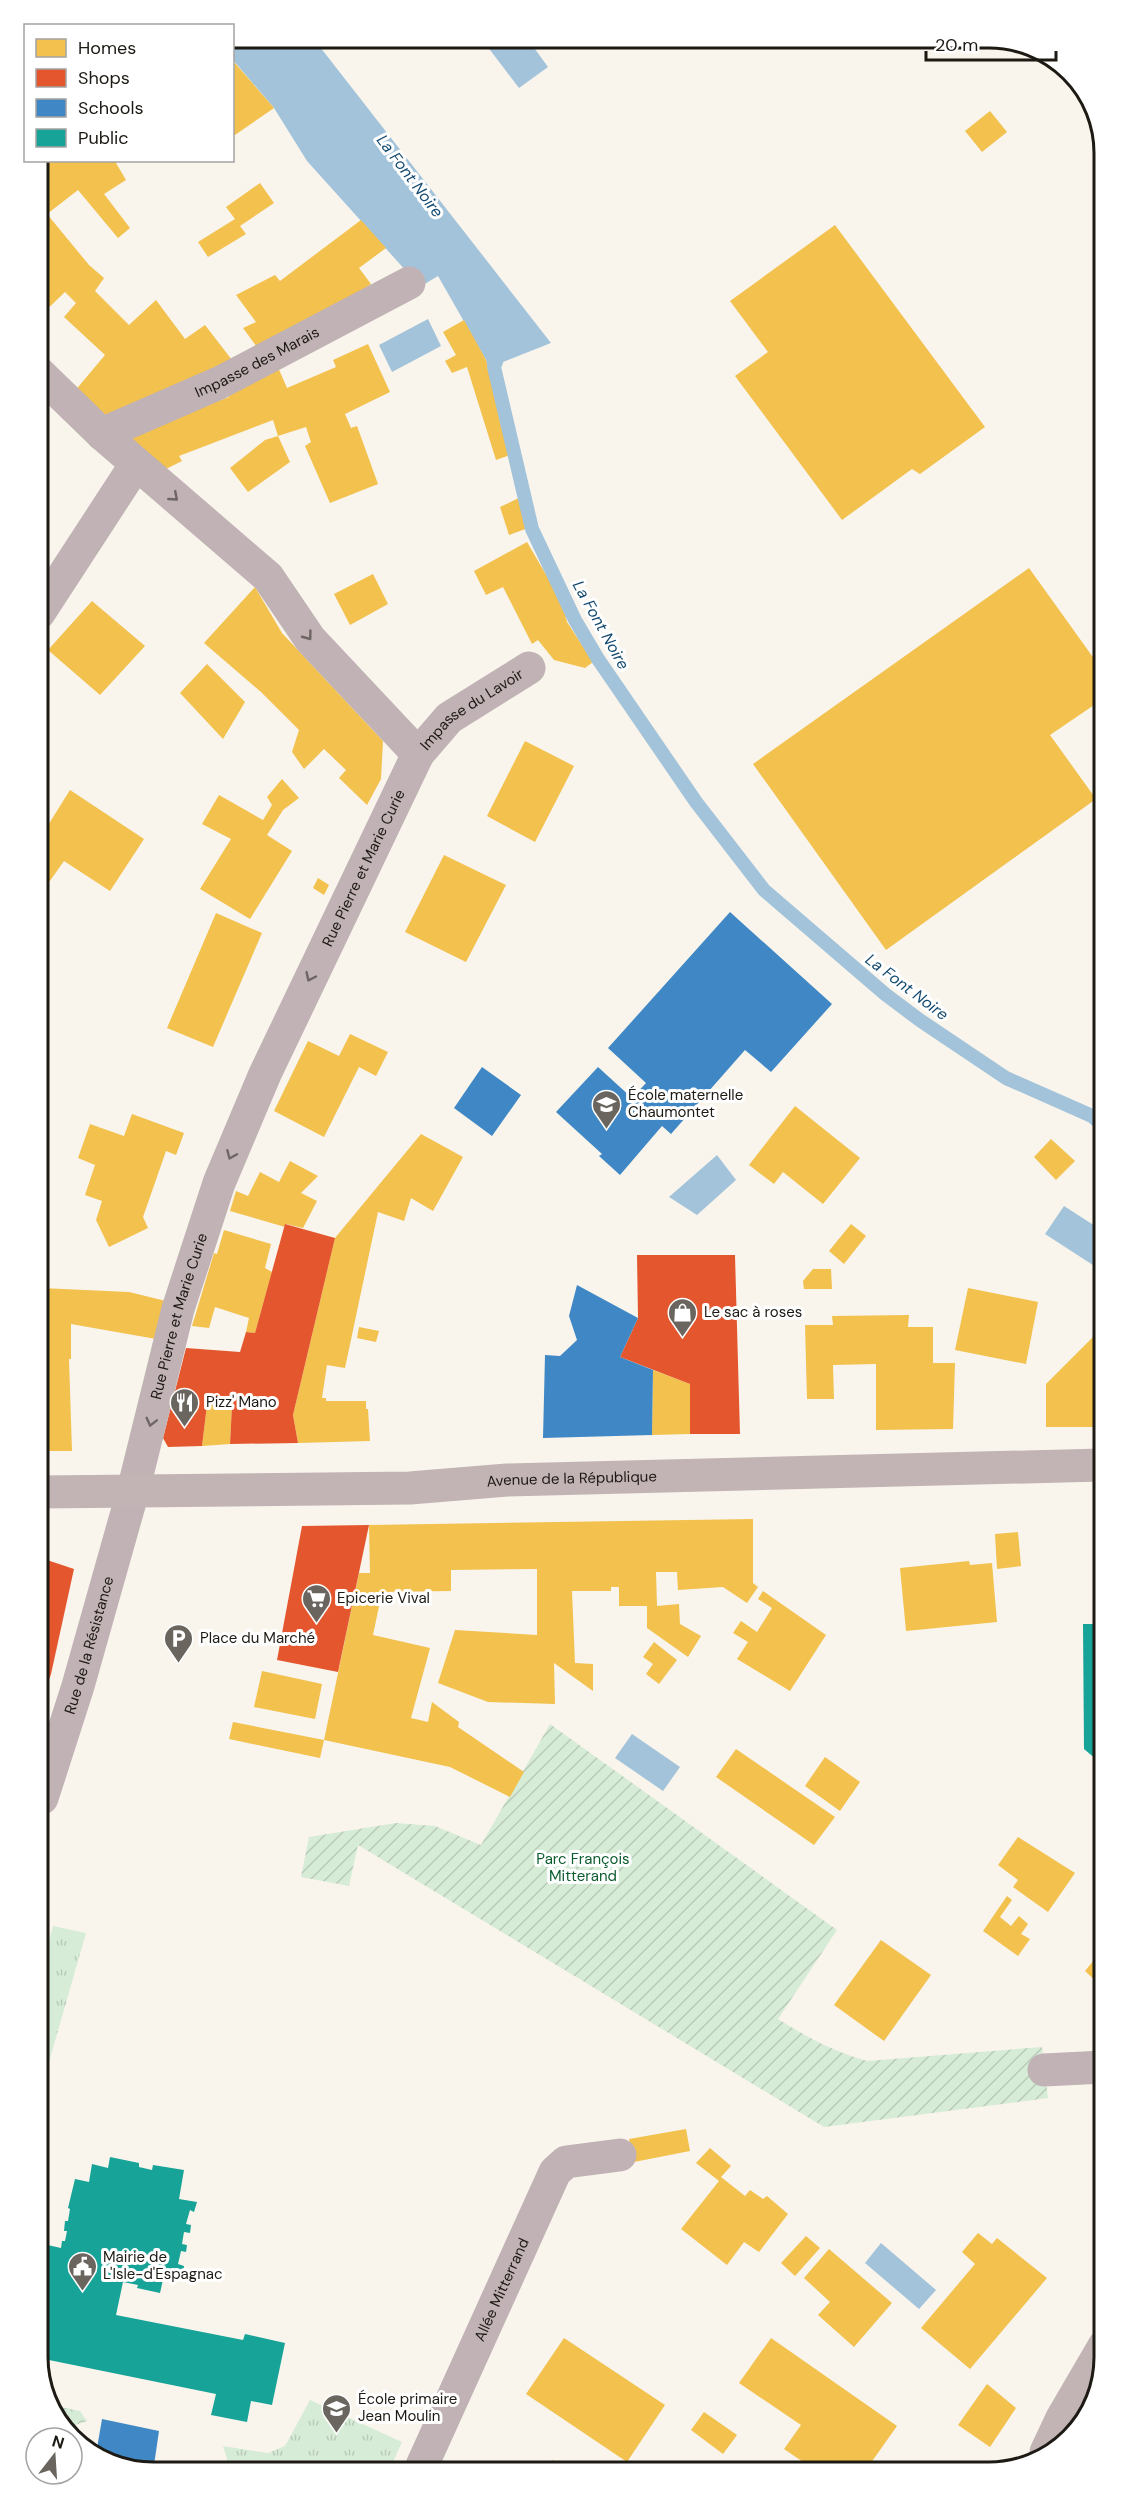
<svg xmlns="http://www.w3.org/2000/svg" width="1142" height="2510" viewBox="0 0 1142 2510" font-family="'DM Sans',sans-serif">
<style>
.grass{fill:url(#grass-tufts)}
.park{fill:url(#park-crowns)}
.garden{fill:url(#garden-furrows)}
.water{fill:#a3c3da}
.homes{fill:#f2c14e}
.shops{fill:#e4572e}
.schools{fill:#3f88c5}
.public{fill:#17a398}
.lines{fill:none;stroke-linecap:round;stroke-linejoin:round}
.stream{stroke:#a3c3da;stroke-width:14}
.minor{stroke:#c0b2b5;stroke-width:33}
.major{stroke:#c2b3b4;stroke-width:33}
.oneway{stroke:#6e6664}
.labels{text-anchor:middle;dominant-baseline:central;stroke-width:6;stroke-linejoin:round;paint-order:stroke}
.street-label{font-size:15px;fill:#1d1913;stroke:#fff}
.poi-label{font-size:15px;fill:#1d1913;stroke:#fff;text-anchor:start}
.park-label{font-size:15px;fill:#0d5c2e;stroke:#fff}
.water-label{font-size:16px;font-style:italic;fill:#144a6f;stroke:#fff}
.rim{fill:none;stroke:#1d1913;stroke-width:3}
</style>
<defs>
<pattern id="grass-tufts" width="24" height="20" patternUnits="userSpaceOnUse" patternTransform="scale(1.5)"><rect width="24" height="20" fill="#d7ecd7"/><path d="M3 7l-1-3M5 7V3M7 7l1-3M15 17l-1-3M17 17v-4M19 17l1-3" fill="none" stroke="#b8cab8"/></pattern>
<pattern id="park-crowns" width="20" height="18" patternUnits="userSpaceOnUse" patternTransform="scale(1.5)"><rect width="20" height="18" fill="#d7ecd7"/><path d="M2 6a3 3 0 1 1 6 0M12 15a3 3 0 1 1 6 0" fill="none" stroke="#b8cab8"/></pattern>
<pattern id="garden-furrows" width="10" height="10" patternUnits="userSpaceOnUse" patternTransform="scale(1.5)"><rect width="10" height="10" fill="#d7ecd7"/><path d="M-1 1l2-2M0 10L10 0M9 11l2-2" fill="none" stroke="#b8cab8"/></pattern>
</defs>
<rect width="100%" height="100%" fill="#f9f5ec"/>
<!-- grass -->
<g class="grass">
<path d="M53 1926 86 1933 43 2083V1964Z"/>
<path d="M310 2400 402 2442 389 2471 231 2472 223 2446 268 2453 285 2446Z"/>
</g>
<!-- park -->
<path class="park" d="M51 2405 80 2411 87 2421 67 2428Z"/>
<!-- garden -->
<path class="garden" d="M550 1724 837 1930 778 2019C807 2037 834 2052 867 2061L1042 2047 1048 2098 824 2127 358 1845 349 1886 301 1877 309 1837 396 1823 435 1826 481 1845Z"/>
<!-- water -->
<g class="water">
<path d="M232 38H313L551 343 488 368 486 360 438 276 418 288 407 272 307 161 274 108 233 60Z"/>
<path d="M481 38H527L548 67 519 88Z"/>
<path d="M428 319 441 346 392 372 379 345Z"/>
<path d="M717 1155 736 1180 697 1215 669 1197Z"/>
<path d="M1064 1206 1092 1224 1101 1222V1258L1096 1267 1045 1234Z"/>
<path d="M632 1734 680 1767 663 1791 615 1758Z"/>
<path d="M881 2243 936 2290 919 2309 865 2263Z"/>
</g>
<!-- homes -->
<g class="homes">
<path d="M235 63 274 108 232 137V65Z"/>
<path d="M990 111 1007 132 982 152 965 131Z"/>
<path d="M38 160H120L116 163 126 180 104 194 130 228 118 238 78 190 47 214 89 265 104 278 95 291 129 325 156 300 185 339 205 325 232 360 105 421 74 392 105 355 64 317 76 303 65 292 38 318Z"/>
<path d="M260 183 274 203 240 226 246 234 208 257 198 242 235 219 226 207Z"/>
<path d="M361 220 386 248 359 268 371 284 348 301 257 347 243 328 256 322 236 295 275 275 280 281Z"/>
<path d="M835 225 985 427 920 474 912 469 842 520 735 376 768 352 730 301Z"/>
<path d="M464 320 486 360 510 455 496 460 467 367 452 373 445 361 456 355 443 332Z"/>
<path d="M368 344 390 392 345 414 351 428 357 426 378 484 330 503 305 446 311 442 306 427 278 436 273 420 179 456 182 461 166 469 127 435 229 397 228 395 277 365 287 388 336 367 333 360Z"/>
<path d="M278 436 290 462 248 492 230 468 265 440Z"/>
<path d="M521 497 528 528 509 535 500 507Z"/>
<path d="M527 542 562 602 567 622 593 662 585 668 554 660 538 640 532 644 503 587 486 595 474 571Z"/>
<path d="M1029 568 1100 667V701L1050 735 1096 799 886 950 753 764Z"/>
<path d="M373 574 388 604 350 625 334 594Z"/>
<path d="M255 587 282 633 383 741 381 779 367 805 339 778 346 770 324 749 304 769 292 752 299 730 261 692 204 643Z"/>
<path d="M92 601 145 646 100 695 48 650Z"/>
<path d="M207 664 245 702 223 739 180 693Z"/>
<path d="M525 741 574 766 535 842 487 816Z"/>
<path d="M282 779 299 798 283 810 267 835 292 851 250 919 200 889 231 839 202 824 219 795 263 820 272 805 267 797Z"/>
<path d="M70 790 144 839 110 891 64 861 40 895V838Z"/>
<path d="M444 855 506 885 466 962 405 932Z"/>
<path d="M318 878 329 885 324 895 313 888Z"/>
<path d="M216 913 262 933 213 1047 167 1028Z"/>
<path d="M350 1034 388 1052 376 1076 359 1067 324 1137 274 1111 308 1041 339 1056Z"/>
<path d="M795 1106 860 1158 823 1204 783 1172 774 1184 749 1165Z"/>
<path d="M132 1114 184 1133 176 1155 166 1151 143 1217 148 1228 109 1247 96 1220 102 1201 85 1195 95 1165 78 1158 90 1124 124 1136Z"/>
<path d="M421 1134 463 1157 433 1211 411 1198 404 1221 378 1212 345 1368 327 1365 322 1398H326V1401H366V1409H368L370 1441 298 1443 293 1415 335 1238Z"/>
<path d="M1051 1139 1075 1161 1056 1180 1034 1157Z"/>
<path d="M290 1161 318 1176 301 1193 317 1201 303 1228 286 1224 285 1227 230 1211 236 1191 248 1196 260 1172 279 1182Z"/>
<path d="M851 1224 866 1236 844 1264 829 1251Z"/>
<path d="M224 1230 271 1244 265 1268 272 1272 255 1333 246 1332 249 1318 215 1307 209 1328 192 1326 214 1253 217 1254Z"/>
<path d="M813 1269H831L832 1289H804L803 1281Z"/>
<path d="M41 1288 129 1292 166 1301 156 1339 71 1324V1359H69L72 1451H41Z"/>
<path d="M968 1288 1038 1302 1026 1364 955 1350Z"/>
<path d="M909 1315 908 1327H933V1363H955L953 1429 876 1430V1364L833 1365 834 1399H807L805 1325H833L832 1316Z"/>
<path d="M359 1327 379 1331 376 1342 357 1338Z"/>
<path d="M1098 1332 1100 1372H1102V1427H1046V1384Z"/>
<path d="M653 1370 690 1384V1434L652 1435Z"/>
<path d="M207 1405H232L230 1444 202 1446Z"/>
<path d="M753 1519V1583L758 1587 747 1603 723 1587 678 1590 677 1572H656L657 1606 679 1604 680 1624 701 1636 688 1657 647 1628V1606H619V1587H611V1591H572L575 1663 593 1664V1691L554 1663 555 1704 488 1702 438 1683 455 1630 537 1635V1569L451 1570V1591L382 1592 373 1635 430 1648 411 1718 428 1722 432 1702 459 1722 458 1727 524 1772 510 1797 450 1767 324 1740 359 1573H370L369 1525Z"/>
<path d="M1018 1532 1021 1566 997 1569 995 1534Z"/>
<path d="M969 1561 970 1565 992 1563 997 1622 906 1631 900 1568Z"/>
<path d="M763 1591 826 1635 790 1691 737 1659 748 1642 733 1633 741 1621 757 1632 772 1608 758 1599Z"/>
<path d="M654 1642 677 1660 659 1684 646 1674 653 1664 643 1657Z"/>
<path d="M262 1671 322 1684 315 1719 254 1707Z"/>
<path d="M233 1722 324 1740 320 1758 229 1739Z"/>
<path d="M736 1749 835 1817 814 1845 716 1777Z"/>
<path d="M825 1757 860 1782 840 1811 805 1786Z"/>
<path d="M1018 1837 1075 1873 1048 1912 1013 1887 1018 1880 998 1865Z"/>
<path d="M1007 1896 1012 1900 1000 1917 1011 1926 1019 1916 1028 1924 1021 1934 1030 1939 1018 1956 983 1931Z"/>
<path d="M881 1940 931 1975 884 2041 834 2005Z"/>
<path d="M1103 1949V1988L1085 1971Z"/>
<path d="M686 2129 690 2151 634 2162 629 2139Z"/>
<path d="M710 2148 731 2166 721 2177 745 2196 750 2190 763 2199 767 2196 788 2214 759 2252 744 2242 727 2265 681 2229 719 2181 696 2163Z"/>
<path d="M978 2233 992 2244 997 2238 1047 2278 970 2369 921 2328 975 2264 962 2252Z"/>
<path d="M806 2236 820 2248 795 2276 781 2263Z"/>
<path d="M829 2249 892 2303 854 2347 818 2315 830 2302 804 2278Z"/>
<path d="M564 2338 665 2405 627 2462 526 2394Z"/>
<path d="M771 2338 897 2426 868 2467 812 2468 784 2449 801 2425 739 2383Z"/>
<path d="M987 2384 1016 2408 990 2447 958 2425Z"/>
<path d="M704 2412 737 2435 723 2454 691 2430Z"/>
<path d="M552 2460 565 2469 545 2470Z"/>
</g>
<!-- shops -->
<g class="shops">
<path d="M285 1224 335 1238 293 1415 298 1443 230 1444 232 1405H207L202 1446 168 1447 163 1438 186 1348 240 1352 246 1332 255 1333Z"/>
<path d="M637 1255H735L740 1434H690V1384L620 1357 638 1318Z"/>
<path d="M369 1525 338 1672 277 1660 302 1526Z"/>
<path d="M41 1558 74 1569 51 1674 42 1700Z"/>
</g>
<!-- schools -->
<g class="schools">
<path d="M730 912 832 1004 771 1072 745 1050 671 1134 662 1126 620 1175 599 1156 602 1154 556 1112 598 1067 632 1098 646 1083 608 1048Z"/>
<path d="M482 1067 521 1095 492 1136 454 1108Z"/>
<path d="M577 1285 638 1318 620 1357 653 1370 652 1435 543 1438 545 1355 560 1356 577 1340 569 1316Z"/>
<path d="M102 2419 159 2431 153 2472H145L96 2454Z"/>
</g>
<!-- public -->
<g class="public">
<path d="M1083 1624H1102L1103 1765 1084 1749Z"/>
<path d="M110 2157 139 2163V2167L152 2170 153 2165 184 2170 179 2199 197 2202 194 2212 190 2210 186 2224 191 2225 190 2233 184 2232 182 2244 187 2245 186 2252 181 2251 178 2264 184 2266 183 2275 165 2271 160 2293 137 2288 138 2285 123 2282 116 2315 243 2340 245 2334 285 2343 272 2405 251 2401 247 2422 211 2415 216 2394 44 2359 43 2244 61 2248 62 2241H65L67 2231H64L65 2221H68L70 2209 68 2208 75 2179 89 2182 92 2164 108 2168Z"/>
</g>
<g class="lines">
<!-- stream -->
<path class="stream" d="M500 351 494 367 532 529 575 620 598 659 696 802 764 890 885 994 921 1021 1006 1078 1092 1116 1101 1124"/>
<!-- minor -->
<g class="minor">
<path d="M38 372 102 434 268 577 310 639 418 754"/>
<path id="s1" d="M102 434 219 383 409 283"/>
<path d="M39 613 136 464"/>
<path id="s2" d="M42 1798 78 1686 133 1491 178 1309 219 1183 265 1074 418 754 449 718 529 668"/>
<path d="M1044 2070 1104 2067"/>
<path id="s3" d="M420 2470 555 2172 566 2162 620 2155"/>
</g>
<!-- major -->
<g class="major">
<path id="s4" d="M41 1492 410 1488 507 1480 1102 1465"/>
<path d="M1046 2452 1062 2418 1104 2346"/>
</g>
</g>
<!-- one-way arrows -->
<defs><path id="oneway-chevron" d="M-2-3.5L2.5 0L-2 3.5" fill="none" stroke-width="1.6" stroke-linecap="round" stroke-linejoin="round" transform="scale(1.5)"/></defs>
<g class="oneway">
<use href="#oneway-chevron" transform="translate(174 497) rotate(41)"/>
<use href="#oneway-chevron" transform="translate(308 636) rotate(53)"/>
<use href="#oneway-chevron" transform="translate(310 977) rotate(115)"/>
<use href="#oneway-chevron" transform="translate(231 1155) rotate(113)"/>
<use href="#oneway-chevron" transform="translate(151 1422) rotate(104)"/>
</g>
<!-- icons -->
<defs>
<symbol id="school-pin" viewBox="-11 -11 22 30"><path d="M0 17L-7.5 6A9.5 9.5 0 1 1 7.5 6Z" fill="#6a665f" stroke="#fff"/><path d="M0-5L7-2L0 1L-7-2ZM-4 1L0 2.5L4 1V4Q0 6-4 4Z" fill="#fff"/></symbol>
<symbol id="shop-pin" viewBox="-11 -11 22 30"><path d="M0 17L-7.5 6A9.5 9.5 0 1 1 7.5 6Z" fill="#6a665f" stroke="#fff"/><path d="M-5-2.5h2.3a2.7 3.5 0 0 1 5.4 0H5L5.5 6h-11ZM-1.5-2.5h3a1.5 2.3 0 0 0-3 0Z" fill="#fff"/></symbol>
<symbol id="restaurant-pin" viewBox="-11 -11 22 30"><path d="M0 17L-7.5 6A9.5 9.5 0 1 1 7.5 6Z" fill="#6a665f" stroke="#fff"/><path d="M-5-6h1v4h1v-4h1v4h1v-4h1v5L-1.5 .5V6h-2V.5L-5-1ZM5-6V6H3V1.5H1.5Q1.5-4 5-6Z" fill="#fff"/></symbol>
<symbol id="supermarket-pin" viewBox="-11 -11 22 30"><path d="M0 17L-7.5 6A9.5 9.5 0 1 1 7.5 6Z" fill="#6a665f" stroke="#fff"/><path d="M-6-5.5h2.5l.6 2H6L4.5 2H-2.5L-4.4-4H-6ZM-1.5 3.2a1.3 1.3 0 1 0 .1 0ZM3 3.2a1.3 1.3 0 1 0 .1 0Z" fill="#fff"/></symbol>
<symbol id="parking-pin" viewBox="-11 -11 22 30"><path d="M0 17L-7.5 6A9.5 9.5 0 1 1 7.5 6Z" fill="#6a665f" stroke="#fff"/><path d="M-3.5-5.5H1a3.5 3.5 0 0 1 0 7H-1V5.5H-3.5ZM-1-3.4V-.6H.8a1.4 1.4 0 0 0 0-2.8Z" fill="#fff"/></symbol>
<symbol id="civic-pin" viewBox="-11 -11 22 30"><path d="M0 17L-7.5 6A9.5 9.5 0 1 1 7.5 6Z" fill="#6a665f" stroke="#fff"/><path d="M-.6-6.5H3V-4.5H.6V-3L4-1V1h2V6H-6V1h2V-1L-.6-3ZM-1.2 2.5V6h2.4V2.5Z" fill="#fff"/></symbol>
</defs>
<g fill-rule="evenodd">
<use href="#school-pin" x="590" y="1088" width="33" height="45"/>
<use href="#shop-pin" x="666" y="1296" width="33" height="45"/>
<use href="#restaurant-pin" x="168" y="1386" width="33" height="45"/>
<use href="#supermarket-pin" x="300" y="1582" width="33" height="45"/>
<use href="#parking-pin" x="162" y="1622" width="33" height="45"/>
<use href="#civic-pin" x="66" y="2250" width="33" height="45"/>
<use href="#school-pin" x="320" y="2392" width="33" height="45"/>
</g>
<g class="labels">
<!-- street labels -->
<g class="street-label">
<text stroke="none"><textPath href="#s1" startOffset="171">Impasse des Marais</textPath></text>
<text stroke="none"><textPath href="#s2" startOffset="1184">Impasse du Lavoir</textPath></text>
<text stroke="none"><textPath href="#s2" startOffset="987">Rue Pierre et Marie Curie</textPath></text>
<text stroke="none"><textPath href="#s2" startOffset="501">Rue Pierre et Marie Curie</textPath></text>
<text stroke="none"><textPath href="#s4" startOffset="531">Avenue de la République</textPath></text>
<text stroke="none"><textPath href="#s2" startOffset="160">Rue de la Résistance</textPath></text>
<text stroke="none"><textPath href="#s3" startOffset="198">Allée Mitterrand</textPath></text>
</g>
<!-- poi labels -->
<g class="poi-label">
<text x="628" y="1095">École maternelle<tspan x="628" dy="17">Chaumontet</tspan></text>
<text x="704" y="1312">Le sac à roses</text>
<text x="206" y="1402">Pizz' Mano</text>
<text x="337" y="1598">Epicerie Vival</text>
<text x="200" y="1638">Place du Marché</text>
<text x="103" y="2257">Mairie de<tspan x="103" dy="17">L'Isle-d'Espagnac</tspan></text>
<text x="358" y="2399">École primaire<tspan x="358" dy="17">Jean Moulin</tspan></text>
</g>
<!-- park labels -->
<g class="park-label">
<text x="583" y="1859">Parc François<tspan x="583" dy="17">Mitterand</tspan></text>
</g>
<!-- water labels -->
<g class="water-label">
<text transform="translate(410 176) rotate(53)">La Font Noire</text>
<text transform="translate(601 625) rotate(61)">La Font Noire</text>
<text transform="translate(907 987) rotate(37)">La Font Noire</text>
</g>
</g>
<!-- crop -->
<path d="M0 0H1142V2510H0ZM153 48H989A105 105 0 0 1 1094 153V2357A105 105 0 0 1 989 2462H153A105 105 0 0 1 48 2357V153A105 105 0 0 1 153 48Z" fill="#fff" fill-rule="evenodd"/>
<path class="rim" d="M153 48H989A105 105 0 0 1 1094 153V2357A105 105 0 0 1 989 2462H153A105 105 0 0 1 48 2357V153A105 105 0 0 1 153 48Z"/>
<!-- legend -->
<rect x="24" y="24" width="210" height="138" fill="#ffffff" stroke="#a5a3a1" stroke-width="1.5"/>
<rect x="36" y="39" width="30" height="18" fill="#f2c14e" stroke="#a5a3a1" stroke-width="1.5"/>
<text x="78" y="54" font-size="18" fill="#1d1913">Homes</text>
<rect x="36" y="69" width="30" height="18" fill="#e4572e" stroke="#a5a3a1" stroke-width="1.5"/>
<text x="78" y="84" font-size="18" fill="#1d1913">Shops</text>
<rect x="36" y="99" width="30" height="18" fill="#3f88c5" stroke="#a5a3a1" stroke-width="1.5"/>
<text x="78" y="114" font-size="18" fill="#1d1913">Schools</text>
<rect x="36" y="129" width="30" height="18" fill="#17a398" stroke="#a5a3a1" stroke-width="1.5"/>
<text x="78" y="144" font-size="18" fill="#1d1913">Public</text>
<!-- north arrow -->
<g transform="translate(54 2456) rotate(17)"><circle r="28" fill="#ffffff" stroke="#a5a3a1" stroke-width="1.5"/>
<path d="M0-4.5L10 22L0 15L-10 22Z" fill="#6a665f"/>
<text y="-9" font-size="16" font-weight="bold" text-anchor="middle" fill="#1d1913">N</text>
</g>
<!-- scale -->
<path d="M926 51v9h130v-9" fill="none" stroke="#1d1913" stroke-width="3"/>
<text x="935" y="51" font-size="18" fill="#1d1913" stroke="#ffffff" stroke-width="4.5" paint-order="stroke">20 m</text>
</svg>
